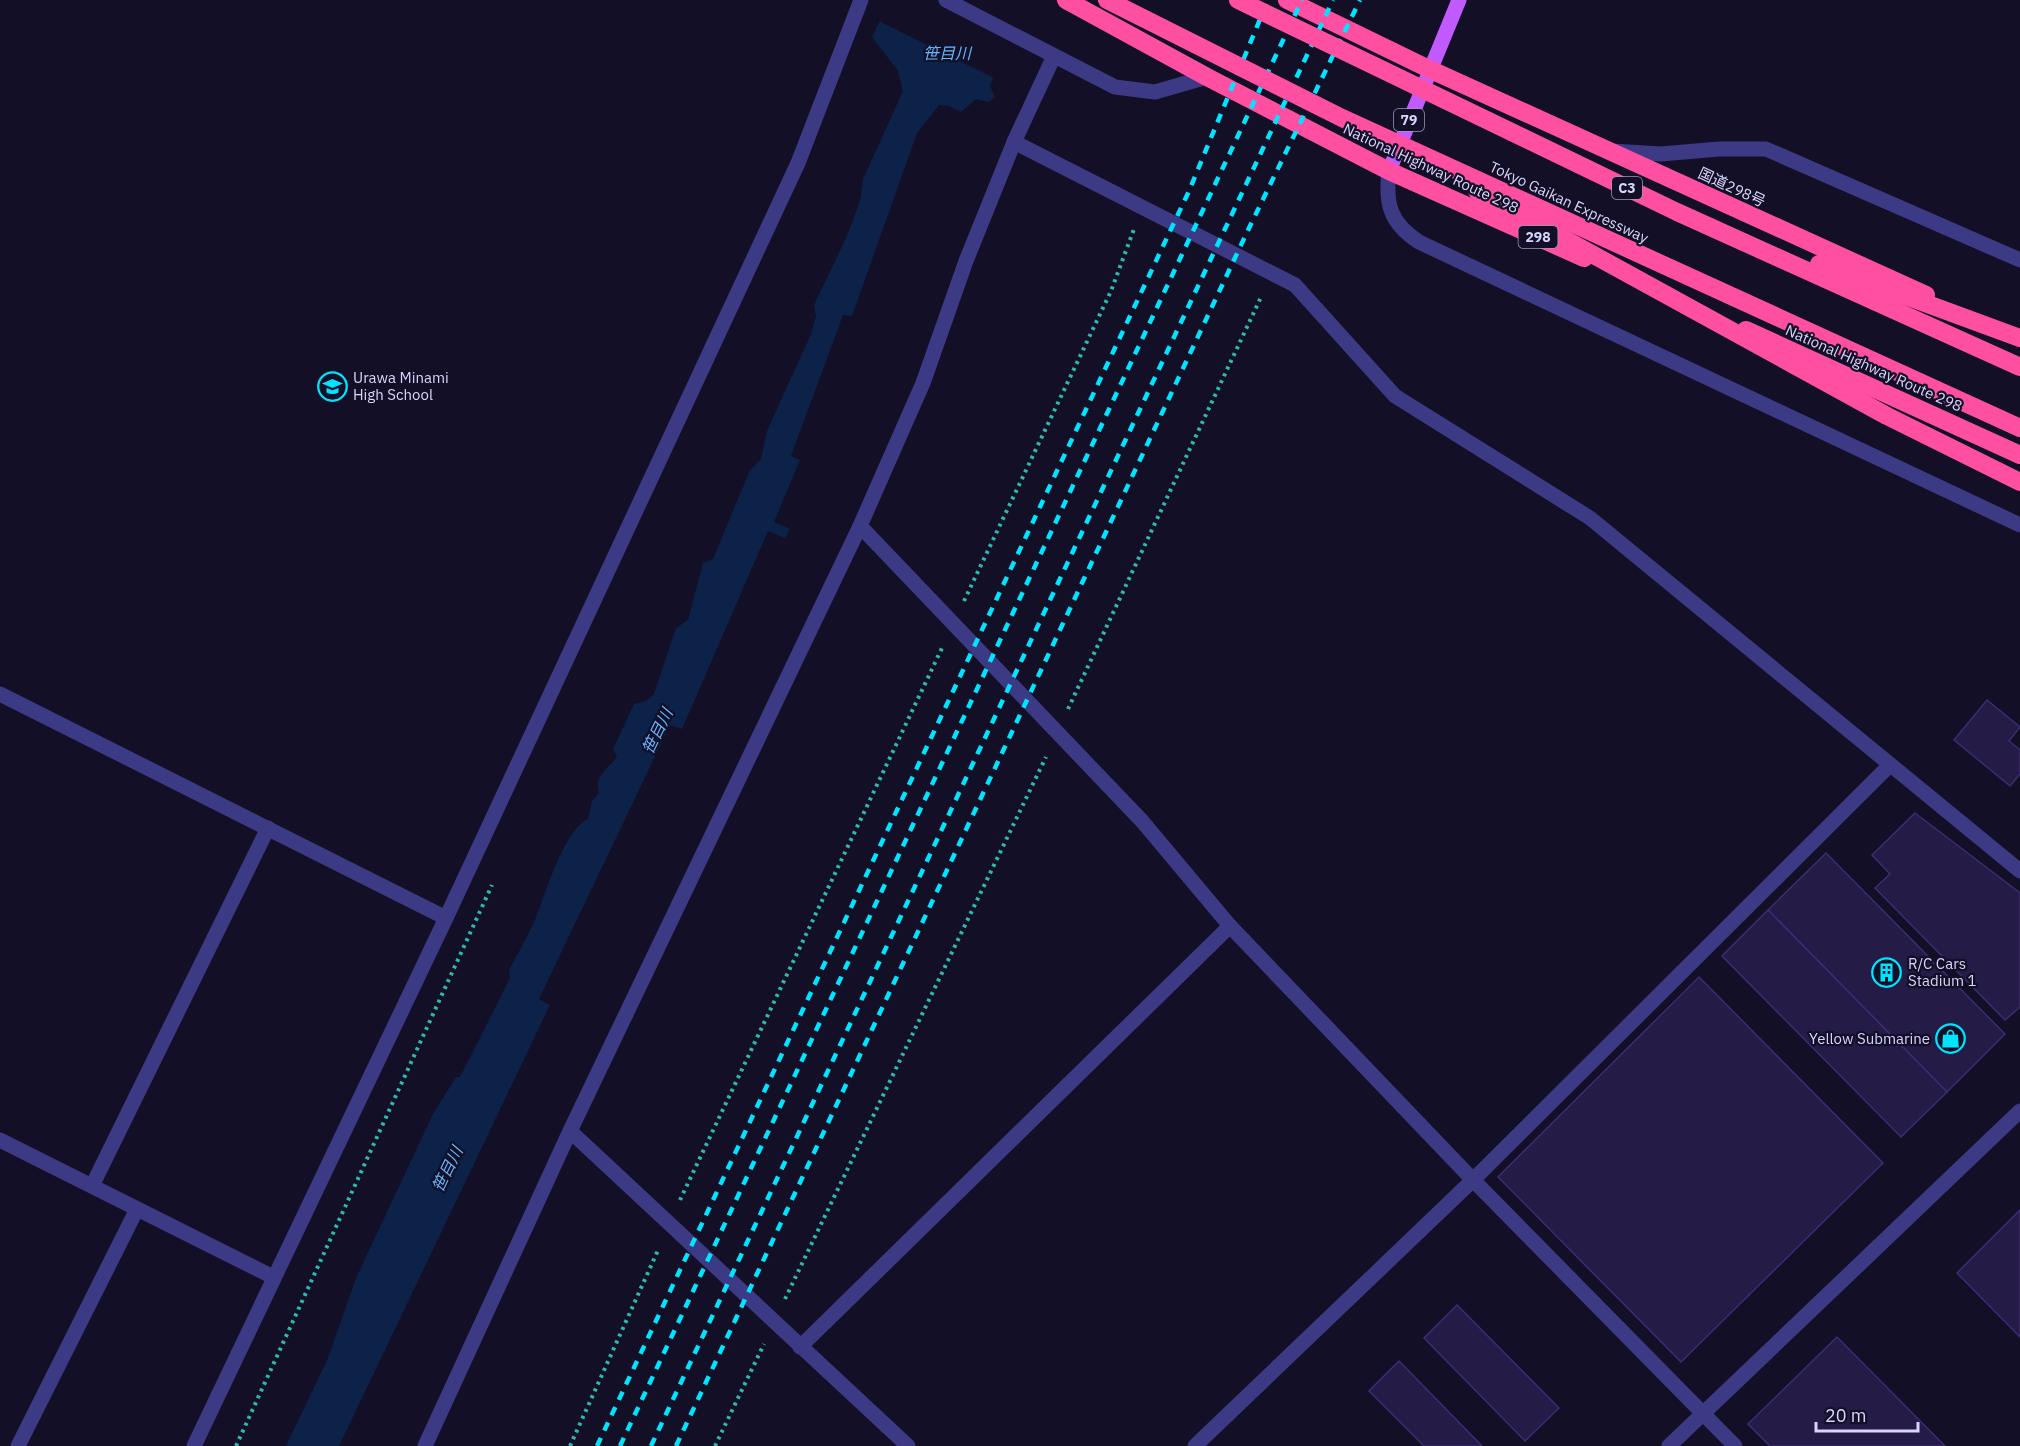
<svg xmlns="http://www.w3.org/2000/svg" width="2020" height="1446" viewBox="0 0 2020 1446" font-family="'IBM Plex Sans','Noto Sans JP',sans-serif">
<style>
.water{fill:#0c2248}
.pier{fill:#130f26}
.building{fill:#241b47;stroke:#3b2d73;stroke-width:1.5}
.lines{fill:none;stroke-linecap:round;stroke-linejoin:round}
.path{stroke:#2fb8b0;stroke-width:4;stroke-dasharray:3 4.5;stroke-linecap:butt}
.minor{stroke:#3d3a85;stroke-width:15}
.major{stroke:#c25bff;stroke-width:15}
.highway{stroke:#ff4fa3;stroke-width:18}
.rail{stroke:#00e5ff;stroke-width:4.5;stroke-dasharray:9 8;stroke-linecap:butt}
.highway-bridge{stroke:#ff4fa3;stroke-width:18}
.labels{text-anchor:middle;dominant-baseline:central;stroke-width:4.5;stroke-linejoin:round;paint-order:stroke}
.shield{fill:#130f26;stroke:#9e99be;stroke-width:1.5}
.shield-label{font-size:14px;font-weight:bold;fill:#d9d4ff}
.street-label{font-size:15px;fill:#d9d4ff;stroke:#130f26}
.poi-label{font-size:15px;fill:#d9d4ff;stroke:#130f26;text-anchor:start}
.water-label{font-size:16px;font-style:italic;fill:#62b6ff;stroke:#130f26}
</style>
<rect width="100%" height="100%" fill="#130f26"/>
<!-- water -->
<path class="water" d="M890 0H1025L990 86 995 97 989 102 976 99 961 112 949 106 939 105 917 133 852 316 843 315 791 456 800 460 774 522 790 529 785 538 768 531 682 729 670 725 539 999 550 1005 339 1446H286L328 1358 356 1278 433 1114 456 1077H460L510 978 509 970C518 953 527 937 535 920 545 896 564 829 588 819L592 801 599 793C594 775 608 769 617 757L613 749 634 704 646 701 654 694 676 628 688 620 703 563 713 559 750 470 761 459 767 431 811 334 816 316 814 305 847 236 860 201 863 179 903 91 898 71 872 37Z"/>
<!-- pier -->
<path class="pier" d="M886 0H1028L996 79 877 20Z"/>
<!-- building -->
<g class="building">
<path d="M1987 700 2020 727 2009 741 2020 750V774L2010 786 1954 740Z"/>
<path d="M1915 813 2020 893V1007L2005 1020 1875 888 1890 874 1872 855Z"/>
<path d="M1826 853 2005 1034 1947 1092 1768 910Z"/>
<path d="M1768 910 1947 1092 1901 1137 1722 956Z"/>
<path d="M1699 977 1883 1163 1681 1362 1498 1177Z"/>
<path d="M2020 1210V1337L1957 1273Z"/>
<path d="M1457 1305 1559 1408 1525 1441 1424 1338Z"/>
<path d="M1837 1337 1945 1446H1770L1748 1424Z"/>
<path d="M1399 1361 1482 1446H1424L1369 1391Z"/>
</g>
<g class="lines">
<!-- path -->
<g class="path">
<path d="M964 601 1111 291 1134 229"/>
<path d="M1068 709 1262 295"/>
<path d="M680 1200 942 648"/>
<path d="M785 1299 1046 757"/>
<path d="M236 1446 492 885"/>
<path d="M570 1446 659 1248"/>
<path d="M715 1446 764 1344"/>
</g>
<!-- minor -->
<g class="minor">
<path d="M946 0 1115 87 1155 92 1207 77"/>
<path d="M1014 142 1295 285 1395 396 1590 518 2020 871"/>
<path d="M1611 151 1661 154 1719 149H1766L2020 260"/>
<path d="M1389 171C1385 204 1390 223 1419 242L2020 525"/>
<path d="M860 526 1142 821 1230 926 1473 1180 1735 1446"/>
<path d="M0 694 446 918"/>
<path d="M570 1131 908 1446"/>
<path d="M0 1140 273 1277"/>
<path d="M92 1186 268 828"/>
<path d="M800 1347 1230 926"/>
<path d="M18 1446 137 1209"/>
<path d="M194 1446 446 918 798 163 861 0"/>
<path d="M425 1446 570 1131 860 526 923 383 966 261 1014 142 1054 56"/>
<path d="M1195 1446 1473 1180 1890 765"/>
<path d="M1669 1446 2020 1111"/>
</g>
<!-- major -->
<path class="major" d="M1389 171 1459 0"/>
<!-- highway -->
<g class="highway">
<path d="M1066 0 1207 77 1389 171 1584 258"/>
<path d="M1287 0 1429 69 1926 295"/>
<path d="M1746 330 2020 455"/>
</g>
<!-- rail -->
<g class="rail">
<path d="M597 1446 1189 191 1268 0"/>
<path d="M620 1446 1302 0"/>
<path d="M651 1446 1333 0"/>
<path d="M676 1446 1250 226 1360 0"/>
</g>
<!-- highway-bridge -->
<g class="highway-bridge">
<path d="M1107 0 1342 118 2020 428"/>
<path d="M1238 0 1677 212 2020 367"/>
<path d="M1477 191 1887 416 2020 482"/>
<path d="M1819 264 2020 338"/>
</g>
</g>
<!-- icons -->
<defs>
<symbol id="school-ring" viewBox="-11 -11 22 22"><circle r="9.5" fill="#130f26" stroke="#00e5ff" stroke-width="1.5"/><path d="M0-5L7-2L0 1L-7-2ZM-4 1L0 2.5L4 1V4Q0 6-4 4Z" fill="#00e5ff"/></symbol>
<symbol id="building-ring" viewBox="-11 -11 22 22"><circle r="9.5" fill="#130f26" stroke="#00e5ff" stroke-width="1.5"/><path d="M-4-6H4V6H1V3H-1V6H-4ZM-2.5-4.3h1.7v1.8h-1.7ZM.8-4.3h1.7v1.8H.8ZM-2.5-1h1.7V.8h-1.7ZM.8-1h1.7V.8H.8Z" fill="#00e5ff"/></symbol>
<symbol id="shop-ring" viewBox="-11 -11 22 22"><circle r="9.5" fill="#130f26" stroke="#00e5ff" stroke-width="1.5"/><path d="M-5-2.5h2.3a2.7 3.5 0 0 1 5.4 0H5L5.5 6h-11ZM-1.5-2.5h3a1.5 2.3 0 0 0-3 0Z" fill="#00e5ff"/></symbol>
</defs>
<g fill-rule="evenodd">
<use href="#school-ring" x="316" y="370" width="33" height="33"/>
<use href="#building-ring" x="1870" y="956" width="33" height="33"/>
<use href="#shop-ring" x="1934" y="1022" width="33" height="33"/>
</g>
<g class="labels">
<!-- shield labels -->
<g class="shield">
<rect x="1394" y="109" width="30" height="22" rx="4.5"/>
<rect x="1612" y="177" width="30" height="22" rx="4.5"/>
<rect x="1518.5" y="226" width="39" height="22" rx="4.5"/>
</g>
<g class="shield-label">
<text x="1409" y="120">79</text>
<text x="1627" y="188">C3</text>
<text x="1538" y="237">298</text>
</g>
<!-- street labels -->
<g class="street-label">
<text transform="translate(1431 168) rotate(25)">National Highway Route 298</text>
<text transform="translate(1732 187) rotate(25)">国道298号</text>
<text transform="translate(1569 202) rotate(25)">Tokyo Gaikan Expressway</text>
<text transform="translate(1874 368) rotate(24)">National Highway Route 298</text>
</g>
<!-- poi labels -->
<g class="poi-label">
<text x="353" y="377">Urawa Minami<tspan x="353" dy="17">High School</tspan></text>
<text x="1908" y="963">R/C Cars<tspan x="1908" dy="17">Stadium 1</tspan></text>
<text x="1930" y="1038" text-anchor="end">Yellow Submarine</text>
</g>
<!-- water labels -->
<g class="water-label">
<text x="947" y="53">笹目川</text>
<text transform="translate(657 731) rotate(-64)">笹目川</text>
<text transform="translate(447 1169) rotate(-64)">笹目川</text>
</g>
</g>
<!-- scale -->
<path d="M1816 1422v9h102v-9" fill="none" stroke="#d9d4ff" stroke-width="3"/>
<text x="1825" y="1422" font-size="18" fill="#d9d4ff" stroke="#130f26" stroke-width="4.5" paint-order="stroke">20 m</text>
</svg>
